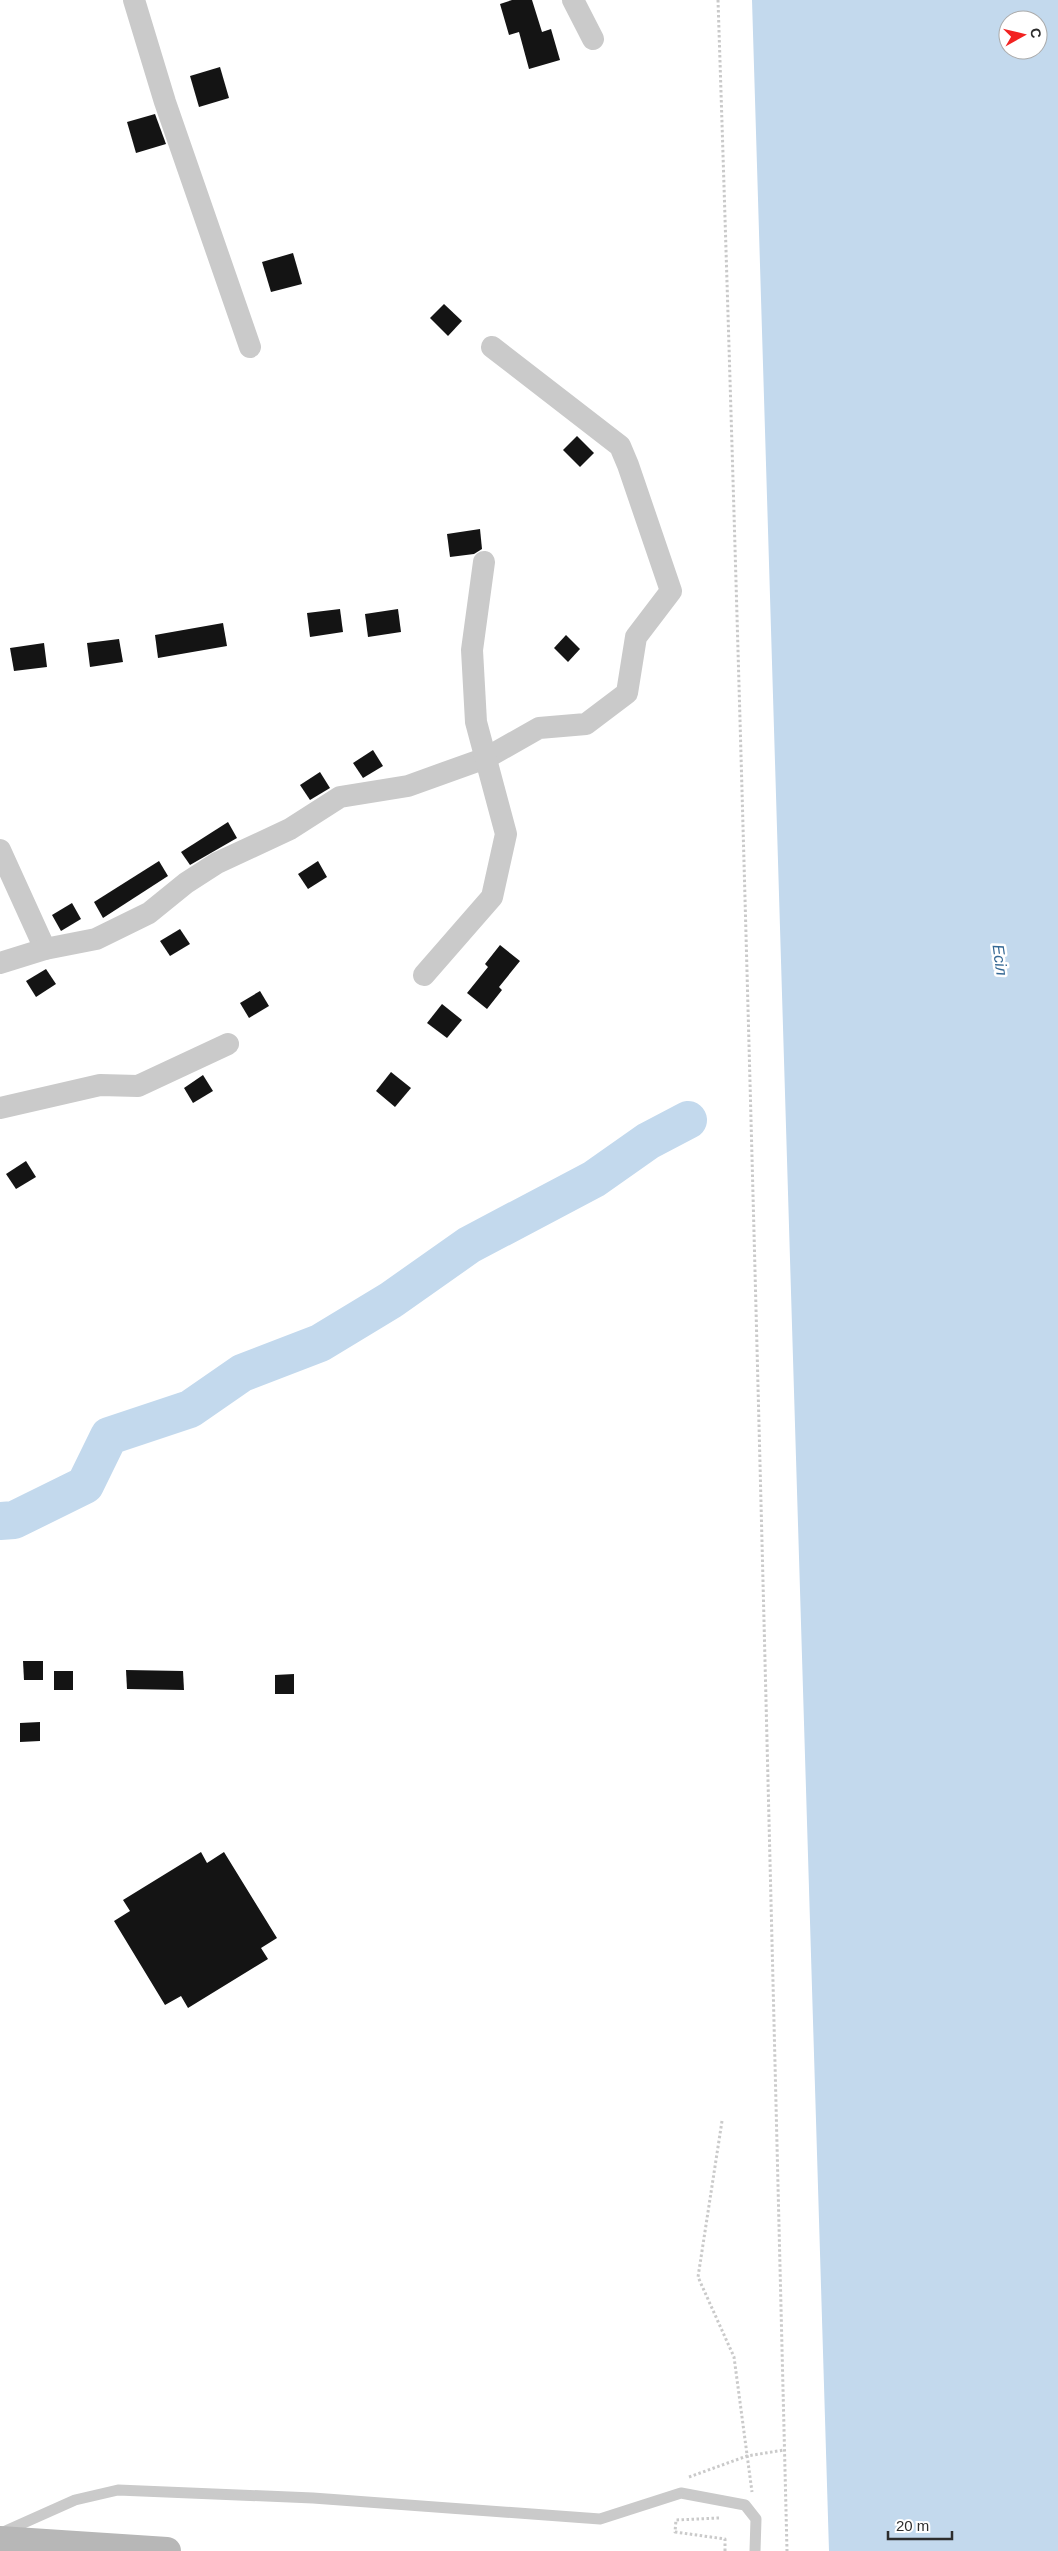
<svg xmlns="http://www.w3.org/2000/svg" width="1058" height="2551" viewBox="0 0 1058 2551" font-family="Helvetica,sans-serif">
<style>
.water{fill:#c3d9ed;fill-rule:evenodd}
.lines{fill:none;stroke-linecap:round;stroke-linejoin:round}
.river{stroke:#c3d9ed;stroke-width:38}
.building{fill:#141414}
.path{stroke:#cacaca;stroke-width:3;stroke-dasharray:2.5 2.5;stroke-linecap:butt}
.lane{stroke:#cacaca;stroke-width:11}
.street{stroke:#cacaca;stroke-width:22}
.secondary{stroke:#b7b7b7;stroke-width:28}
.labels{text-anchor:middle;dominant-baseline:central;stroke-width:5;stroke-linejoin:round;paint-order:stroke}
.water-label{font-size:16px;font-style:italic;fill:#356894;stroke:#fff}
</style>
<rect width="100%" height="100%" fill="#fff"/>
<!-- water -->
<path class="water" d="M752 0H1058V2551H829ZM1008 20H1038V50H1008Z"/>
<g class="lines">
<!-- river -->
<path class="river" d="M0 1521 14 1520 85 1485 109 1436 190 1409 242 1373 320 1343 391 1300 469 1245 594 1179 648 1141 688 1120"/>
</g>
<!-- building -->
<g class="building">
<path d="M512 0H532L542 32 551 29 560 60 529 69 519 32 509 35 500 4Z"/>
<path d="M220 67 229 98 199 107 190 76Z"/>
<path d="M155 114 166 144 136 153 127 122Z"/>
<path d="M293 253 302 284 271 292 262 262Z"/>
<path d="M444 304 462 321 448 336 430 318Z"/>
<path d="M577 436 594 453 580 467 563 450Z"/>
<path d="M480 529 482 549 474 554 450 557 447 534Z"/>
<path d="M340 609 343 632 310 637 307 613Z"/>
<path d="M398 609 401 632 368 637 365 614Z"/>
<path d="M223 623 227 646 158 658 155 635Z"/>
<path d="M566 635 580 649 568 662 554 648Z"/>
<path d="M119 639 123 662 90 667 87 643Z"/>
<path d="M44 643 47 667 14 671 10 648Z"/>
<path d="M373 750 383 766 363 778 353 763Z"/>
<path d="M320 772 330 788 310 800 300 785Z"/>
<path d="M228 822 237 838 190 865 181 852Z"/>
<path d="M159 861 168 876 103 918 94 902Z"/>
<path d="M318 861 327 877 308 889 298 874Z"/>
<path d="M72 903 81 919 61 931 52 915Z"/>
<path d="M180 929 190 944 170 956 160 941Z"/>
<path d="M500 945 520 961 499 987 502 990 487 1009 467 993 488 967 485 964Z"/>
<path d="M46 969 56 984 36 997 26 981Z"/>
<path d="M260 991 269 1006 249 1018 240 1003Z"/>
<path d="M442 1004 462 1020 447 1038 427 1023Z"/>
<path d="M391 1072 411 1088 395 1107 376 1091Z"/>
<path d="M203 1075 213 1091 193 1103 184 1088Z"/>
<path d="M26 1161 36 1177 16 1189 6 1174Z"/>
<path d="M23 1661H43V1680H24Z"/>
<path d="M126 1670 183 1671 184 1690 127 1689Z"/>
<rect x="54" y="1671" width="19" height="19"/>
<path d="M294 1674V1694H275V1675Z"/>
<path d="M40 1722V1741L20 1742V1723Z"/>
<path d="M201 1852 207 1863 224 1852 277 1938 261 1948 268 1959 188 2008 181 1996 165 2005 114 1921 130 1911 123 1900Z"/>
</g>
<g class="lines">
<!-- path -->
<g class="path">
<path d="M718 0C746 850 766 1701 787 2551"/>
<path d="M722 2121 698 2277 734 2357 752 2492"/>
<path d="M689 2477 747 2456 784 2450"/>
<path d="M719 2518 676 2520 675 2532 725 2539V2551"/>
</g>
<!-- lane -->
<path class="lane" d="M1 2533 75 2500 118 2490 313 2498 600 2519 681 2493 745 2505 756 2519 755 2551"/>
<!-- street -->
<g class="street">
<path d="M134 0 165 102 250 347"/>
<path d="M573 0 593 39"/>
<path d="M0 850 45 949"/>
<path d="M0 963 45 949 96 939 149 913 186 883 217 863 290 829 340 797 408 786 486 758 539 728 586 724 627 693 636 637 671 591 628 465 620 446 492 347"/>
<path d="M424 975 492 897 506 834 476 722 472 650 484 562"/>
<path d="M0 1108 100 1085 138 1086 228 1044"/>
</g>
<!-- secondary -->
<path class="secondary" d="M0 2540 167 2551"/>
</g>
<g class="labels">
<!-- water labels -->
<g class="water-label">
<text transform="translate(1000 960) rotate(82)">Есіл</text>
</g>
</g>
<!-- north arrow -->
<g transform="translate(1023 35) rotate(82)"><circle r="24" fill="#ffffff" stroke="#ababab"/>
<path d="M0-4L9 19L0 12L-9 19Z" fill="#f22221"/>
<text y="-8" font-size="14" font-weight="bold" text-anchor="middle" fill="#2d2d2d">С</text>
</g>
<!-- scale -->
<path d="M888 2531v8h64v-8" fill="none" stroke="#2d2d2d" stroke-width="2.5"/>
<text x="896" y="2531" font-size="15" fill="#2d2d2d" stroke="#ffffff" stroke-width="4" paint-order="stroke">20 m</text>
</svg>
